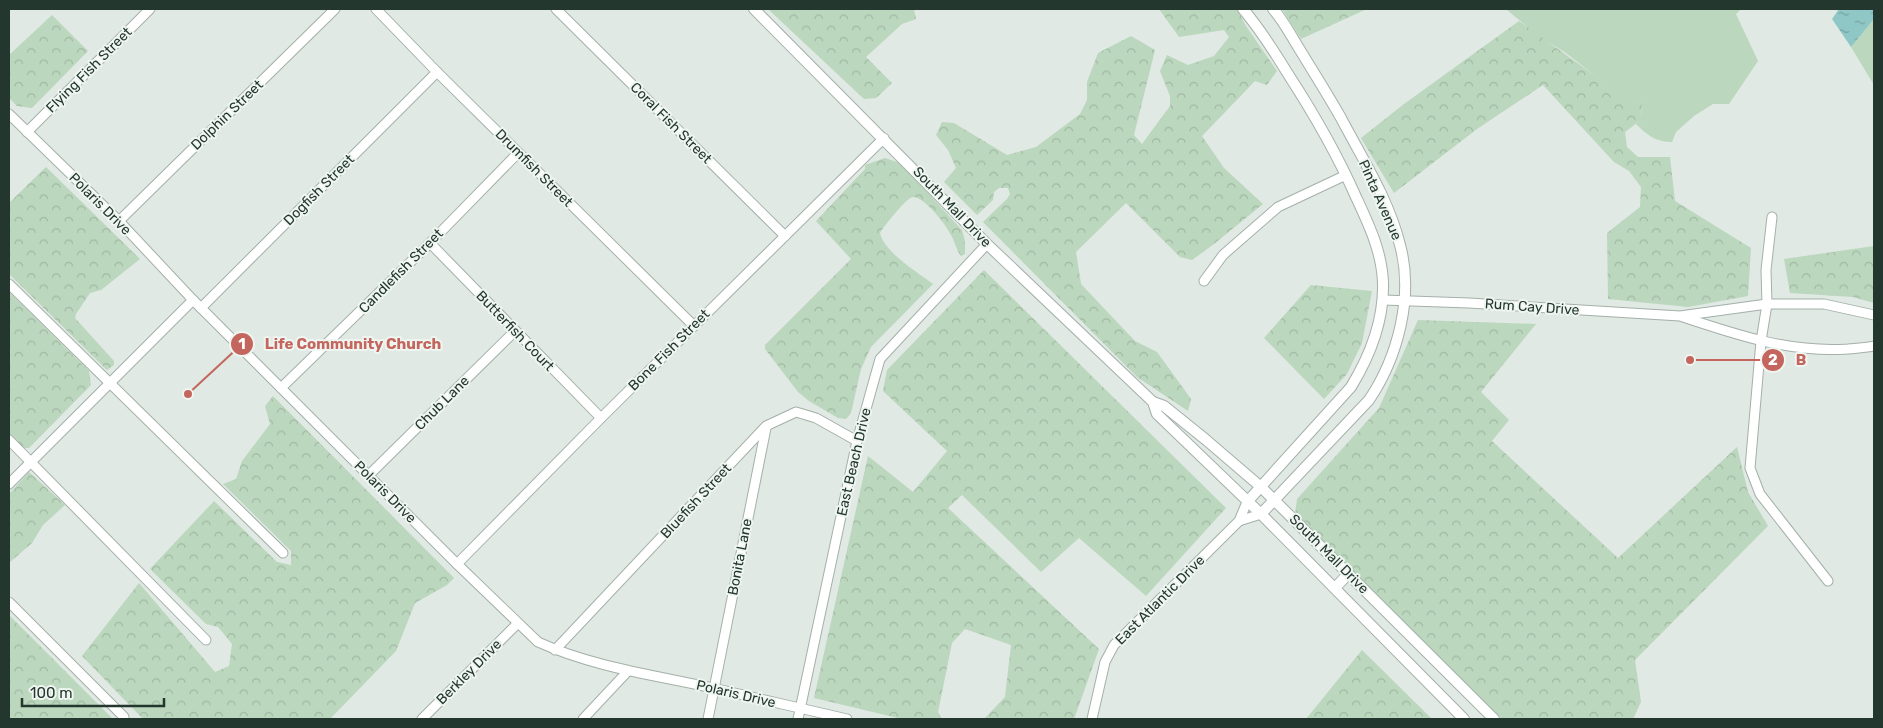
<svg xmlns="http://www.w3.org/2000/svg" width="1883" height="728" viewBox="0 0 1883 728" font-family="Rubik,sans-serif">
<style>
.grass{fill:#bbd7bd}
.forest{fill:url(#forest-crowns)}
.water{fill:url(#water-ripples)}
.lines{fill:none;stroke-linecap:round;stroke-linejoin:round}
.minor-casing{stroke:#a4b0a9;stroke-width:11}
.tertiary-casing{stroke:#a4b0a9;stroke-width:12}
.minor{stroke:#fff;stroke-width:9}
.tertiary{stroke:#fff;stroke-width:10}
.labels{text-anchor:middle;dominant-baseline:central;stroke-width:4;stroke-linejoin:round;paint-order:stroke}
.street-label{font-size:14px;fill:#23372e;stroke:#eff6f1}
.leader{fill:none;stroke:#c4665e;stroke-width:2}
.callout-dot{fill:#c4665e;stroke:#eff6f1;stroke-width:2}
.mark-label{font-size:15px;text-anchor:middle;font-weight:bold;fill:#fff}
.callout-label{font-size:15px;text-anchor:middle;font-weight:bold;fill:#c4665e;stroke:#eff6f1;stroke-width:4;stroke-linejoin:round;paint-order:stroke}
</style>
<defs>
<pattern id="forest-crowns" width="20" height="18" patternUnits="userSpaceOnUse" patternTransform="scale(1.25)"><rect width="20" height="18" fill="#bbd7bd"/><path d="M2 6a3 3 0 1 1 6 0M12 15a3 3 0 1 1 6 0" fill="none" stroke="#a0b9a3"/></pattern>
<pattern id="water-ripples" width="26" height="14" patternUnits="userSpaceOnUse" patternTransform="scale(1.25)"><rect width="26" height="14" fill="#8ec7c6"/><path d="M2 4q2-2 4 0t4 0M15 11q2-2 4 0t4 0" fill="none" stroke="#74a2a1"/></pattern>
</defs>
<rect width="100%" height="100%" fill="#e0e9e3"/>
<!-- grass -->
<g class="grass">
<path d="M1506 9H1741L1736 14 1758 61 1729 104H1713L1694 116 1676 132 1672 142C1656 142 1647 135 1636 124L1641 120 1642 104 1622 101 1594 75 1566 53 1537 35Z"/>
<path d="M1874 19V85L1851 47Z"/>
</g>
<!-- forest -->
<g class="forest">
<path d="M768 9H914L916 19 902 24 866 57 892 83 876 98 864 99Z"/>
<path d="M1159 9H1237L1246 26 1277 71 1267 85 1255 81 1202 136 1224 168 1263 204 1214 244 1192 260 1180 257 1126 203 1076 252 1081 284 1135 341 1157 352 1191 399 1188 411 1137 377 983 222 1007 199 1010 194 1008 188H999L994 192 993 200 977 215 944 182 956 168 948 150 936 135 942 122 954 123 1007 155 1036 147 1080 114 1087 100V82L1098 53 1131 36 1155 50 1134 135 1142 144 1170 106V96L1160 71 1167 55 1188 65 1214 56 1229 37 1224 30 1179 37Z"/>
<path d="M1282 9H1367L1301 39Z"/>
<path d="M52 15 88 51 32 108 17 106 9 98V55Z"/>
<path d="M1519 21 1594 75 1622 100 1642 104 1641 120 1625 132 1627 147 1638 157H1670L1675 201 1751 248 1748 296 1688 307 1608 299 1607 233 1640 207 1641 187 1629 171 1614 162 1543 85 1477 129 1394 193 1361 138 1404 104Z"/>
<path d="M885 158 900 163 962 230 965 241V254L961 256C956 250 955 241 951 235 946 225 925 197 913 197 907 197 884 226 880 233 884 252 917 272 933 284L871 347 861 369 851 413 846 419 838 418 809 401 798 392 765 349V345L851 259 816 221 865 169V165Z"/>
<path d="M46 167 140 259 101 290 90 293 76 314 75 318 114 361V365L107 370 9 274V203Z"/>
<path d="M1874 246V303L1853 297 1790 293 1784 259Z"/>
<path d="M984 270 1226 508 1146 596 1079 538 1041 572 962 495 948 508 1099 649 1074 719H984L1005 697 1011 645 965 629 952 643 938 712 942 719H902L814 698 868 456 913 492 947 451 883 391 887 370Z"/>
<path d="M1311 285 1372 291 1362 343 1347 374 1324 399 1264 338Z"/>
<path d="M9 292 89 371 91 385 29 448H21L9 435Z"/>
<path d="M1418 320 1536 324 1481 392 1509 420 1492 441 1618 558 1737 447 1748 492 1768 526 1635 660 1641 702 1633 719H1502L1295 514 1297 499 1379 408Z"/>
<path d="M273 396 454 578 447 585 415 603 396 651 330 719H143L82 656 139 583 215 672 229 666 232 644 218 627 206 624 150 569 214 501 277 562 291 565V551L223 484 236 479 242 461 270 424 265 406Z"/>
<path d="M29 472 65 505 43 525 32 543 9 563V494Z"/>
<path d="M9 615 113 719H9Z"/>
<path d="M1362 650 1432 719H1306Z"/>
</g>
<!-- water -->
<path class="water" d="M1839 9H1874V19L1851 47 1832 19Z"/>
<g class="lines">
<defs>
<g id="minor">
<path d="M376 9 437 72 694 326"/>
<path d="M556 9 785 236"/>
<path d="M9 114 119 221 193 300 457 564 538 642C593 667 654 675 713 688 758 698 802 709 847 719"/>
<path d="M27 132 150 9"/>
<path d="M1772 217 1766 270 1767 304 1761 341 1750 468 1760 494 1828 581"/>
<path d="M119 221 335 9"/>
<path d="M430 243 601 418"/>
<path d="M1204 281 1223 255 1278 207 1346 175"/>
<path d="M9 284 283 553"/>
<path d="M1383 300 1469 303 1680 316 1767 304H1824L1874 315"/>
<path d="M201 308 437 72"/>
<path d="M1683 317C1737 335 1790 353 1848 349 1856 348 1866 348 1874 346"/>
<path d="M281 388 430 243 518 153"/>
<path d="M9 440 206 640"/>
<path d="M369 475 515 331"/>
<path d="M9 484 193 300"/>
<path d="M1239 521 1261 514"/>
<path d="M457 564 601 418 884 138"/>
<path d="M9 602 124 717"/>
<path d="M555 650 766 426 796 412 816 418 857 441"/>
<path d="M422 719 517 624"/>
<path d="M583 719 628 671"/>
<path d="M708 719 766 428"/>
<path d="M798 719 857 441 880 359 987 244"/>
<path d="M1092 719 1105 662 1114 645 1239 521 1247 502"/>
</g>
<g id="tertiary">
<path d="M754 9 987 244 1153 402 1157 414 1261 514 1464 719"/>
<path d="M1243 9C1260 29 1274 51 1288 74 1314 114 1337 154 1356 197 1369 225 1382 252 1383 283 1384 320 1370 356 1351 387L1247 502"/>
<path d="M1153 402 1164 406 1205 439 1261 487 1494 719"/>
<path d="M1261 514 1369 400C1398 357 1414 296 1400 245 1389 200 1362 158 1341 118 1328 95 1314 73 1300 50 1291 36 1284 21 1273 9"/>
<path d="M1335 588 1348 574"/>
</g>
</defs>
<!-- minor casing -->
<use href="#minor" class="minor-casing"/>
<!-- tertiary casing -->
<use href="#tertiary" class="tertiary-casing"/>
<!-- minor -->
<use href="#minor" class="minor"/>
<!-- tertiary -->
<use href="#tertiary" class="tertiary"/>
</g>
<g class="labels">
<!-- street labels -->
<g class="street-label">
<text transform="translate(89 70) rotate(-45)">Flying Fish Street</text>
<text transform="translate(227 115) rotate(-44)">Dolphin Street</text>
<text transform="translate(671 123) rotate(45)">Coral Fish Street</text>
<text transform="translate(534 168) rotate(45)">Drumfish Street</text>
<text transform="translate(319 190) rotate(-45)">Dogfish Street</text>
<text transform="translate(1380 200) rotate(66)">Pinta Avenue</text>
<text transform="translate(100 204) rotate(45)">Polaris Drive</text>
<text transform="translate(952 207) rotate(46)">South Mall Drive</text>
<text transform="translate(401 271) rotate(-45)">Candlefish Street</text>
<text transform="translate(1532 307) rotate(4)">Rum Cay Drive</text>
<text transform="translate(515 331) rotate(46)">Butterfish Court</text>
<text transform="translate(669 350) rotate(-45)">Bone Fish Street</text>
<text transform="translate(442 403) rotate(-45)">Chub Lane</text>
<text transform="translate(854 462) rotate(-77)">East Beach Drive</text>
<text transform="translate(385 492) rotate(45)">Polaris Drive</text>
<text transform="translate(696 501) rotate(-47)">Bluefish Street</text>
<text transform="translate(1329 554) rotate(45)">South Mall Drive</text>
<text transform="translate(740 557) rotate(-79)">Bonita Lane</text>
<text transform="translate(1160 600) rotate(-45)">East Atlantic Drive</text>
<text transform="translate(469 672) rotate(-45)">Berkley Drive</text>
<text transform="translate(736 694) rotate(13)">Polaris Drive</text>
</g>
</g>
<!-- callouts -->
<path class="leader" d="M188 394L242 344M1690 360L1773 360"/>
<g class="callout-dot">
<circle cx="188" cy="394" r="5"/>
<circle cx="1690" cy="360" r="5"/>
<circle cx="242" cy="344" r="12"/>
<circle cx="1773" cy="360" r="12"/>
</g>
<g class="mark-label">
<text x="242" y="349">1</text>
<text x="1773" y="365">2</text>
</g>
<g class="callout-label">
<text x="353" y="349">Life Community Church</text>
<text x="1801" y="365">B</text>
</g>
<!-- border -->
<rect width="1883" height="728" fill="none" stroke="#23372e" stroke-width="20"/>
<!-- scale -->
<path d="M22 698v8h142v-8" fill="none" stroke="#23372e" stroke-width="2.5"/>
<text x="30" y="698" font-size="15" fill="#23372e" stroke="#eff6f1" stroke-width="4" paint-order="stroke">100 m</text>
</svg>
